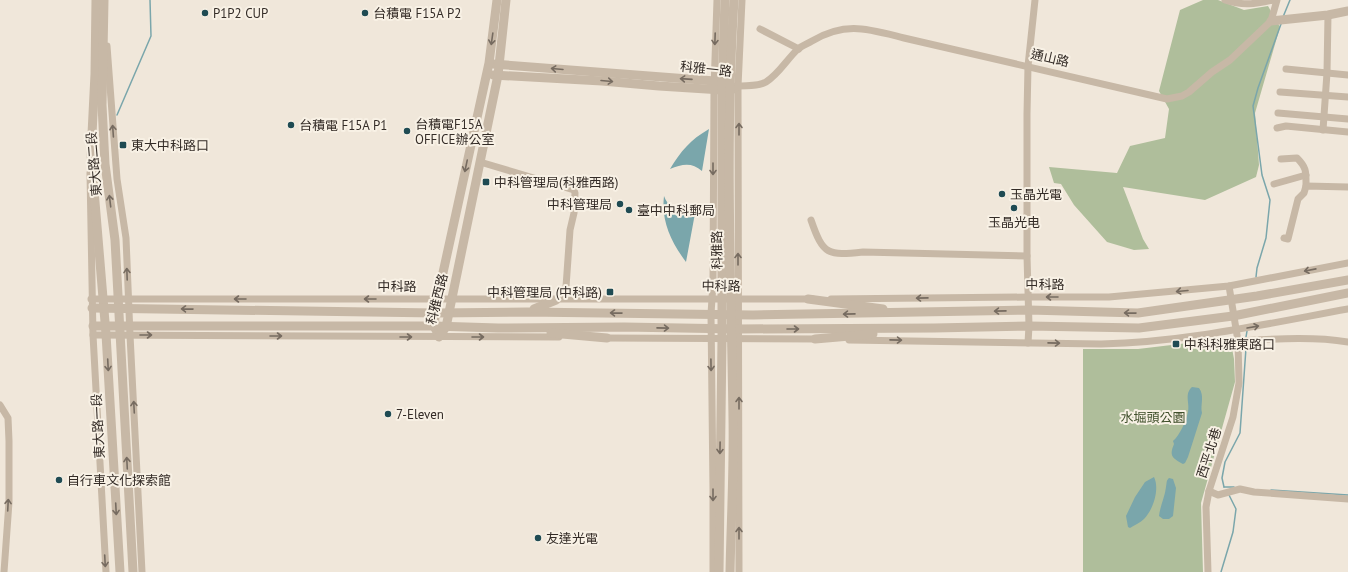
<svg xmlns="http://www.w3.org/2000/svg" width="1348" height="572" viewBox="0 0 1348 572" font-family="'PT Sans','Noto Sans TC',sans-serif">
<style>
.green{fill:#afbe9b}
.water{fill:#7aa6ab}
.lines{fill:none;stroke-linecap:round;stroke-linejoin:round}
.stream{stroke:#7aa6ab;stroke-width:1.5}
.minor{stroke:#c7b8a6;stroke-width:7}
.tertiary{stroke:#c7b8a6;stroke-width:9}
.oneway{stroke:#766b60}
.poi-dot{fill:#1f4b53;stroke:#f8f1e5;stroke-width:1.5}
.labels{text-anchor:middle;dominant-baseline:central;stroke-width:4;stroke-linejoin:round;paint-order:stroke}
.poi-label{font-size:13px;fill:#342c27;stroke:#f8f1e5;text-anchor:start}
.street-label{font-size:13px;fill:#342c27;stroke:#f8f1e5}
.park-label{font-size:13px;fill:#40502c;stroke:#f8f1e5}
</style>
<rect width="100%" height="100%" fill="#f0e7da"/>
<!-- green -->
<g class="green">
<path d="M1203 0H1218L1244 10 1268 6 1280 27 1255 113 1259 165 1256 177 1205 200 1123 187 1143 239 1149 249 1134 250 1107 242 1074 205 1061 184 1054 183 1049 167 1117 173 1130 146 1165 138 1169 109 1159 91 1180 10Z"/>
<path d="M1230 338 1234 359 1235 382 1201 503 1203 572H1083V349H1138Z"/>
</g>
<!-- water -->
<g class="water">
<path d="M709 129 702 171C692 162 682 164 670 169 681 151 690 140 709 129Z"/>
<path d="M664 196C669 210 683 213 696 208L686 262C671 242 661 221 664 196Z"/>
<path d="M1192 387 1199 388C1205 396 1200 405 1202 413L1188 457 1185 463 1183 464C1172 458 1169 456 1174 444L1173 441C1180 435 1186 421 1188 412 1190 403 1184 394 1192 387Z"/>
<path d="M1154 477C1160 489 1153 510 1144 519 1140 523 1134 525 1130 528L1128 527 1126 516 1135 497 1145 482Z"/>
<path d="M1169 478 1173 479 1176 488 1173 516 1169 519H1163L1159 516C1160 506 1165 497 1166 487 1167 482 1166 481 1169 478Z"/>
</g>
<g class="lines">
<!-- stream -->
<g class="stream">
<path d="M1283 17 1290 0"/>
<path d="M117 115 151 36 150 0"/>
<path d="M1256 277 1257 268 1266 238 1270 200 1262 175 1253 106 1258 88 1281 24"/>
<path d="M1246 337 1247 331"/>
<path d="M1224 487 1222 478 1225 462 1240 433 1246 348"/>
<path d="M1224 487H1234"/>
<path d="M1271 490 1348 495"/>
<path d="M1221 572 1233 532 1236 509 1229 495"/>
</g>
<!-- minor -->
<g class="minor">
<path d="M1225 0C1243 6 1255 4 1273 0"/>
<path d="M760 29 799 49"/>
<path d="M107 46 117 179 126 238 130 335 142 572"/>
<path d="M1286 69 1348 75"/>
<path d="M738 86C747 85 758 87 766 82 779 74 787 59 798 49 802 46 807 44 812 41 846 21 868 29 904 38L1167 99 1182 96 1189 92 1212 72 1230 60 1271 21 1277 0"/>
<path d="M1280 92 1348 97"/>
<path d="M1278 113 1348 119"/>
<path d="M1277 128 1286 126 1348 132"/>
<path d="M1323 130 1327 73 1328 15"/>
<path d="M1281 159 1297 158C1307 168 1306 172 1306 186"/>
<path d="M480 162 574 190 575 193 574 213 570 230 566 287 556 300"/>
<path d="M90 173 93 335 106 572"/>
<path d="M1274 184 1306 175"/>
<path d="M811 220C823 255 828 256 863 252L1027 256"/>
<path d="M1284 238 1288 239 1298 199 1304 193 1306 186 1348 187"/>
<path d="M91 299H813"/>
<path d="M831 299 1029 297H1109L1229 286 1348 263"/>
<path d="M93 335 559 337"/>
<path d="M603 338 819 339"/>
<path d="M849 340 1101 344C1185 342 1266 324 1348 309"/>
<path d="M1238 341C1274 339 1312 336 1348 342"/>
<path d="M1028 343 1029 326 1027 256V114L1028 66 1035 0"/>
<path d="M0 405 8 418 9 441V502L4 572"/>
<path d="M1209 491 1218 495 1240 489 1254 492 1348 499"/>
<path d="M713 572V490L711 314 713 283 714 89 717 0"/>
<path d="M739 572 738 86 742 0"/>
<path d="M1208 572 1206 507 1209 491 1233 417 1239 383 1238 341 1229 286"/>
</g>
<!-- tertiary -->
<g class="tertiary">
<path d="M96 0 95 74 91 154 106 334 120 572"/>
<path d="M104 0 102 105 105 164 115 240 133 572"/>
<path d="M1271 21 1328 15 1348 11"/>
<path d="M493 64 728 82"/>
<path d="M493 75 602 81 659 86 722 90H731L738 86"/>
<path d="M808 299 883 309"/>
<path d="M92 308 436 313 527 312 753 315 1029 310 1138 313 1257 296 1348 280"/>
<path d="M534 309 556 300"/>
<path d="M93 326H434L498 328 624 327 738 329 934 328 1029 326 1139 328 1233 316 1348 293"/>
<path d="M437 332 434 326 437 300 489 63 497 0"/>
<path d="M551 333 607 338"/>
<path d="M439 337 446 327 498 75 506 0"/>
<path d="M815 339 873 334"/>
<path d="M719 572 722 339V90L725 0"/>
<path d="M730 572C731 521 734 469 733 418 731 278 725 139 734 0"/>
</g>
</g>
<!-- one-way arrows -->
<defs><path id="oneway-shaft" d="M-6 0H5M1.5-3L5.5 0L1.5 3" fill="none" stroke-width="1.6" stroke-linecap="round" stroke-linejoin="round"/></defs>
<g class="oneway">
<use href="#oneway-shaft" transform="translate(492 39) rotate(98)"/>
<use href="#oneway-shaft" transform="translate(715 39) rotate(92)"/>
<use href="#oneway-shaft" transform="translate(557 69) rotate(-175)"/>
<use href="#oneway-shaft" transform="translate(686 79) rotate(-176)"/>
<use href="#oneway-shaft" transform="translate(607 81) rotate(5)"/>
<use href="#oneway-shaft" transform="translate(739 129) rotate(-90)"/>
<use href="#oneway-shaft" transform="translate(113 131) rotate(-94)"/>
<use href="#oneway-shaft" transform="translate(466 166) rotate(102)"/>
<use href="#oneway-shaft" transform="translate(713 169) rotate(90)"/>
<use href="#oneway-shaft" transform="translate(110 201) rotate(-97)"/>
<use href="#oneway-shaft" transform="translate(738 259) rotate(-90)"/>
<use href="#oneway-shaft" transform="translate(1310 270) rotate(169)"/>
<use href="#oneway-shaft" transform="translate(127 274) rotate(-92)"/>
<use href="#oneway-shaft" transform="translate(1182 291) rotate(175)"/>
<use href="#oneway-shaft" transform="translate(1052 297) rotate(-180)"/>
<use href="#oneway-shaft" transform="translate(922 298) rotate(179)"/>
<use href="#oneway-shaft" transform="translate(240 299) rotate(-180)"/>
<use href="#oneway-shaft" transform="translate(370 299) rotate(-180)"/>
<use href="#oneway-shaft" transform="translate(187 309) rotate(-179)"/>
<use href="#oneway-shaft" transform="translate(1000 311) rotate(179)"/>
<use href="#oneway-shaft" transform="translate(616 313) rotate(-179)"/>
<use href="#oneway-shaft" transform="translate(1130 313) rotate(-179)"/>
<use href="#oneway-shaft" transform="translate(849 314) rotate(179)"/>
<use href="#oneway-shaft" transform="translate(1253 327) rotate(-10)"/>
<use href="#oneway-shaft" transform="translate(663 328) rotate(1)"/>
<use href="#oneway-shaft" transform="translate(793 329)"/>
<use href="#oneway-shaft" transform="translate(146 335)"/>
<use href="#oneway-shaft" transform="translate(276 336)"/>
<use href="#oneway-shaft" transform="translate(406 337)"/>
<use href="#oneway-shaft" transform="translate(478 337)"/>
<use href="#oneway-shaft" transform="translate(896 340) rotate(1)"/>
<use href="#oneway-shaft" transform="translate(1054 343) rotate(1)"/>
<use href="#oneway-shaft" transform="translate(108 365) rotate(87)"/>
<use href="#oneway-shaft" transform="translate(711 365) rotate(89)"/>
<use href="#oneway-shaft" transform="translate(739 403) rotate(-90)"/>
<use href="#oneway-shaft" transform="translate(134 407) rotate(-93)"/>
<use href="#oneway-shaft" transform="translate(720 448) rotate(91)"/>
<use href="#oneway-shaft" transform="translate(127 463) rotate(-93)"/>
<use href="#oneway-shaft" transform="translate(713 495) rotate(90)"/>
<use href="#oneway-shaft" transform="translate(8 505) rotate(-87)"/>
<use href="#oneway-shaft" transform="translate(116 509) rotate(87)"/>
<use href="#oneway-shaft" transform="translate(739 533) rotate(-90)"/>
<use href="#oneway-shaft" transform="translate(105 561) rotate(87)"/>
</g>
<!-- markers -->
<g class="poi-dot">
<circle cx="205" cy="13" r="4"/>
<circle cx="365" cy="13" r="4"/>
<circle cx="291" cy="125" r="4"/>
<circle cx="407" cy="131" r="4"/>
<rect x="119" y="141" width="8" height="8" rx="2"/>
<rect x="482" y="178" width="8" height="8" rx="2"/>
<circle cx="1002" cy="194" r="4"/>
<circle cx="620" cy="204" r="4"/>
<circle cx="1014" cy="208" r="4"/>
<circle cx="629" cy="210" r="4"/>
<rect x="606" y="288" width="8" height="8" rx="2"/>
<rect x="1172" y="340" width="8" height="8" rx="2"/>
<circle cx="388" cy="414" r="4"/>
<circle cx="59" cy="480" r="4"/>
<circle cx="538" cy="538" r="4"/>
</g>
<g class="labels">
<!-- poi labels -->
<g class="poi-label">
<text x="213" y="13">P1P2 CUP</text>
<text x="373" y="13">台積電 F15A P2</text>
<text x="415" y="124">台積電F15A<tspan x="415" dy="15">OFFICE辦公室</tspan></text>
<text x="299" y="125">台積電 F15A P1</text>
<text x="131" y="145">東大中科路口</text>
<text x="494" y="182">中科管理局(科雅西路)</text>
<text x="1010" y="194">玉晶光電</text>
<text x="612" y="204" text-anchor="end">中科管理局</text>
<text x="637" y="210">臺中中科郵局</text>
<text x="1014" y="222" text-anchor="middle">玉晶光电</text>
<text x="602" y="292" text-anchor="end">中科管理局 (中科路)</text>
<text x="1184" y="344">中科科雅東路口</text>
<text x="396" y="414">7-Eleven</text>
<text x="67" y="480">自行車文化探索館</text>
<text x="546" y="538">友達光電</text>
</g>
<!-- street labels -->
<g class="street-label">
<text transform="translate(1050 58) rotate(13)">通山路</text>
<text transform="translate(706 69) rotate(6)">科雅一路</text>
<text transform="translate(94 164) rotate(-95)">東大路二段</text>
<text transform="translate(717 250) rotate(-91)">科雅路</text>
<text x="1045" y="284">中科路</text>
<text x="397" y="286">中科路</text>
<text transform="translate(721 286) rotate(1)">中科路</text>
<text transform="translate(437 299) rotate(-76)">科雅西路</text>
<text transform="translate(98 426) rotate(-93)">東大路一段</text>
<text transform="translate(1209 453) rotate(-72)">西平北巷</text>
</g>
<!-- park labels -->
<g class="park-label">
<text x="1153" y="417">水堀頭公園</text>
</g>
</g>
</svg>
